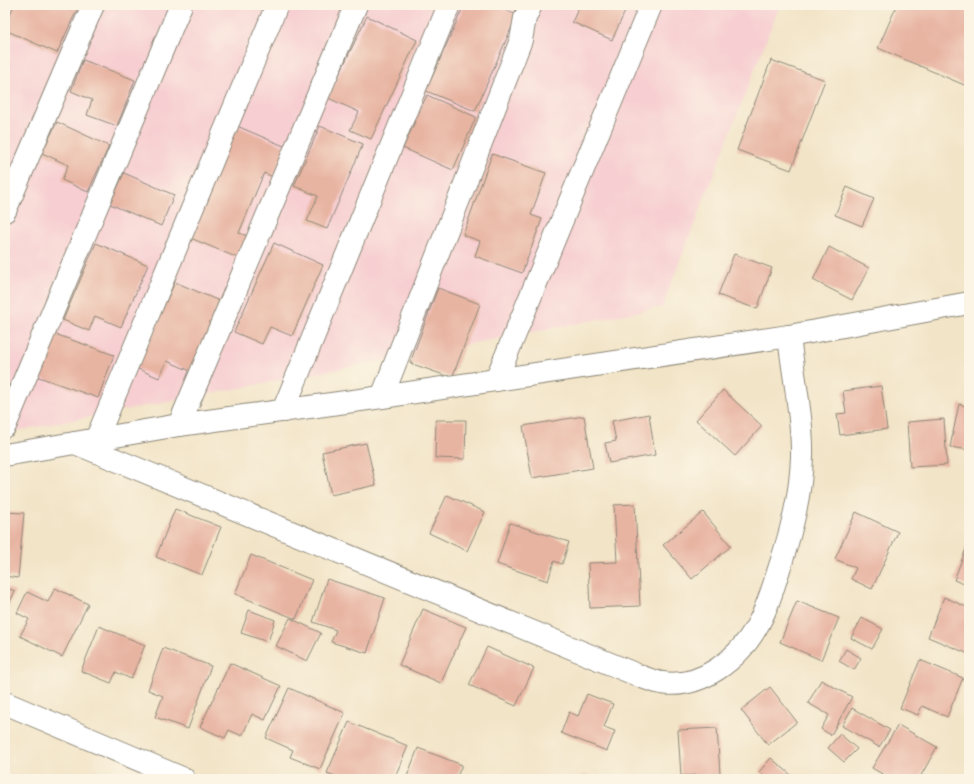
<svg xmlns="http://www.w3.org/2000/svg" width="974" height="784" viewBox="0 0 974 784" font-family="'Patrick Hand',sans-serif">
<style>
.built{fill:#f7cfd2}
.building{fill:#e8b4a2}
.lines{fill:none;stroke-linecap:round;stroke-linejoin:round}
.minor-casing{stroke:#8e8879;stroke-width:24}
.minor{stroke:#fff;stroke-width:22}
</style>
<rect width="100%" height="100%" fill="#fcf5e5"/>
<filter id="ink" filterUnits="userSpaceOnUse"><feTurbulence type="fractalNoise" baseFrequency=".025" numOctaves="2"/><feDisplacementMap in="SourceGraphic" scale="8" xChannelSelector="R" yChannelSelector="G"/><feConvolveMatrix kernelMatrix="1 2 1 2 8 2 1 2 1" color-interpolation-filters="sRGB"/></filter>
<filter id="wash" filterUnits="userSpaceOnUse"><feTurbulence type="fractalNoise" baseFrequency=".012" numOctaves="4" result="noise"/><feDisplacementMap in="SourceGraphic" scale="16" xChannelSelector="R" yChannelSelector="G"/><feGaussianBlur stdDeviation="0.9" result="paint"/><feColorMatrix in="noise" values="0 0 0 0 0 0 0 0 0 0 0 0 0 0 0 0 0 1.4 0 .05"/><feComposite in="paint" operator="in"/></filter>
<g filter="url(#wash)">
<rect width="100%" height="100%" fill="#f2e4c7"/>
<!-- built -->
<path class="built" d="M5 5H780L662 307 5 433Z"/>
<g id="blocks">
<!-- building -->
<g class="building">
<path d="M14 5H79L57 53 5 30V26Z"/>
<path d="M464 5H493L517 15 475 111 426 91Z"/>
<path d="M580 5H628L612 40 572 22Z"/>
<path d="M897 5H969V87L878 48Z"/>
<path d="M367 16 417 40 371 139 350 130 359 112 328 98Z"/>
<path d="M83 60 135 80 117 126 87 115 92 100 71 91Z"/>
<path d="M771 60 825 80 791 170 737 150Z"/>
<path d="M427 95 476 117 453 170 403 148Z"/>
<path d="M57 122 109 146 88 192 62 180 68 165 42 153Z"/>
<path d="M237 126 286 147 273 177 264 173 239 233 248 236 238 258 188 237Z"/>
<path d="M320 126 363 144 327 229 307 221 318 196 294 186Z"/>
<path d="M492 154 546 173 531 215 542 219 522 273 475 256 480 241 463 235Z"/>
<path d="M124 173 174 195 161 226 110 204Z"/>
<path d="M847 187 874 199 862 226 835 215Z"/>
<path d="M96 243 148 265 121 327 95 316 89 331 63 320Z"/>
<path d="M274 243 323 265 292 336 270 327 262 344 234 332Z"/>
<path d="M829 247 869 268 852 300 813 280Z"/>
<path d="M734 254 772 268 757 309 718 295Z"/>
<path d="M175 282 224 303 193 372 167 361 159 378 136 368Z"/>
<path d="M438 288 480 304 452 378 410 363Z"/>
<path d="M52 333 114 355 98 398 36 376Z"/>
<path d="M5 383 9 384 5 395Z"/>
<path d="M881 386 887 429 840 435 837 414 846 413 843 391Z"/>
<path d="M723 390 762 426 735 456 696 420Z"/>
<path d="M959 404 969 407V450L950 447Z"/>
<path d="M649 414 655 455 609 463 605 443 616 441 612 421Z"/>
<path d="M584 416 593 468 532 478 523 426Z"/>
<path d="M944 419 947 465 910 467 907 422Z"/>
<path d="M436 420H466L465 459 435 458Z"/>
<path d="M366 443 376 485 331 495 322 452Z"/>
<path d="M447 495 485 512 467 551 429 533Z"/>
<path d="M635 504 640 606 590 608 588 563 617 562 614 505Z"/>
<path d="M175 509 221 527 202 575 156 557Z"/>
<path d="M5 512 24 513 18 578 5 576Z"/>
<path d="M703 512 731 546 692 579 663 545Z"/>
<path d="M856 512 898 532 872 589 851 579 856 568 835 559Z"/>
<path d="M510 523 569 542 562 564 554 561 548 581 497 564Z"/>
<path d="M969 541V586L954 580Z"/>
<path d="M251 555 312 580 296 619 235 594Z"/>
<path d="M327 579 385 598 367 653 331 642 336 630 313 622Z"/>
<path d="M5 587 15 591 5 613Z"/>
<path d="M55 588 88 604 62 657 20 636 29 619 17 613 27 592 48 602Z"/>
<path d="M944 597 969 608V654L928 637Z"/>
<path d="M797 601 839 618 821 660 780 642Z"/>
<path d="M423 609 466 627 441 683 399 665Z"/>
<path d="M249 610 275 620 268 642 241 633Z"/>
<path d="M290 618 321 633 307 661 276 646Z"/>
<path d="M862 618 883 629 872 649 851 638Z"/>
<path d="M99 626 145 645 131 679 116 672 111 683 81 671Z"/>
<path d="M487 647 534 668 516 706 469 685Z"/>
<path d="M163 648 211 666 188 729 155 717 163 696 148 690Z"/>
<path d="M846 649 861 658 854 670 839 661Z"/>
<path d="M920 660 963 678 947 717 922 706 918 715 900 708Z"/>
<path d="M230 663 281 686 265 720 252 714 242 736 229 730 225 738 200 727Z"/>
<path d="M821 680 852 697 831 735 821 729 829 715 808 703Z"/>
<path d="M770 687 797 722 768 745 741 710Z"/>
<path d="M289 688 345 713 320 769 290 757 293 750 266 738Z"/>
<path d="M587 694 613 704 604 727 615 731 607 751 561 733 569 712 578 716Z"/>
<path d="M852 708 890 730 879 747 842 726Z"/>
<path d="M349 722 408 746 394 779H343L327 773Z"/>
<path d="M898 725 937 747 919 779H891L872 768Z"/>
<path d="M717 728 720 774 681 776 678 730Z"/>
<path d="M840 734 857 749 844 762 828 748Z"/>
<path d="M418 748 462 765 456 779H406Z"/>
<path d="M771 758 796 779H767L759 772Z"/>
<path d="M583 775 600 778V779H582Z"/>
</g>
</g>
</g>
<g filter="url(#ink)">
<use href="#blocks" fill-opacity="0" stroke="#8e8879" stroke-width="1"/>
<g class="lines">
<defs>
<g id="minor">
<path d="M5 211 93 5"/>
<path d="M496 380 651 5"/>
<path d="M382 397 521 40 525 18 531 5"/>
<path d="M283 411 449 5"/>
<path d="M179 425 356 5"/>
<path d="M5 426 181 5"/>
<path d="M96 440 277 5"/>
<path d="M75 443 642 677C648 679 655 682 662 683 701 689 738 659 756 628 768 608 774 584 781 563 792 528 801 494 802 456 803 419 793 374 789 336"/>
<path d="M5 455 179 425 382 397 789 336 969 303"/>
<path d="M5 703 184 779"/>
</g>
</defs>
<!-- minor casing -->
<use href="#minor" class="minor-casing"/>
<!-- minor -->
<use href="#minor" class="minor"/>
</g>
</g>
<!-- margin -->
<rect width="974" height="784" fill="none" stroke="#fcf5e5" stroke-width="20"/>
</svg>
